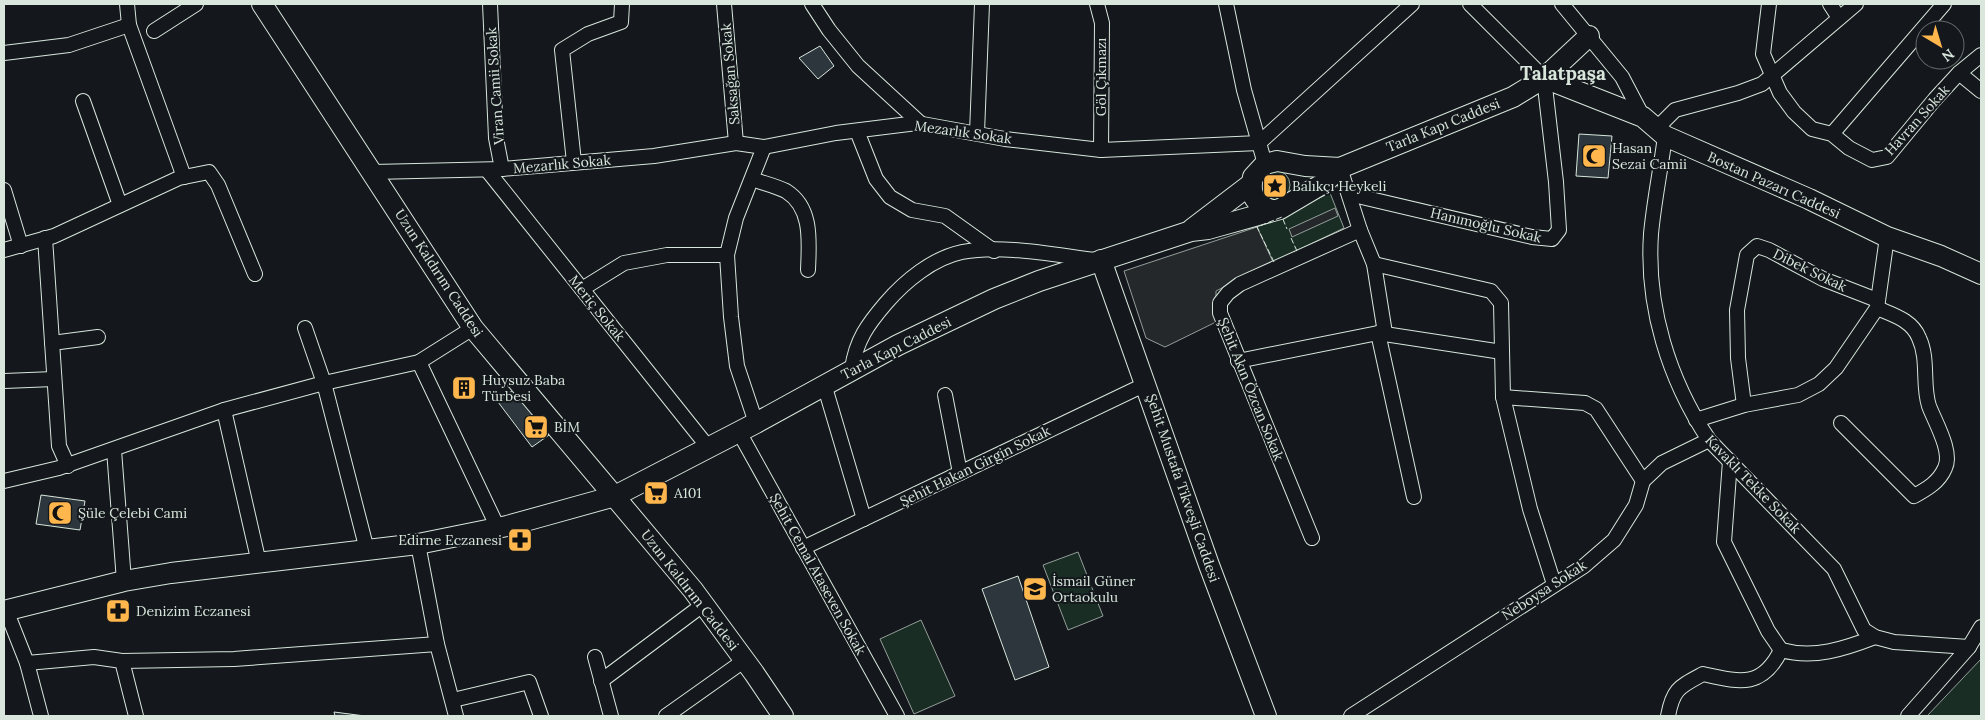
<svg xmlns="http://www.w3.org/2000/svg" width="1985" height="720" viewBox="0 0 1985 720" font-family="Lora,serif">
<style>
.green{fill:#1a2d24;stroke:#939e99}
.parking{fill:#24282b;stroke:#939e99}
.water{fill:#2f3f4d;stroke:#939e99}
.building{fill:#2c363c;stroke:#d8e6dc}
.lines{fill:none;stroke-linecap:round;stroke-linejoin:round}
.street-casing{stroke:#d8e6dc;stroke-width:16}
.secondary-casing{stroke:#d8e6dc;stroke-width:22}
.street{stroke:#14181c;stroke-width:14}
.secondary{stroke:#14181c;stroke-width:20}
.fence{stroke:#d8e6dc;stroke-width:1;stroke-dasharray:6 2.5;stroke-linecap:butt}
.labels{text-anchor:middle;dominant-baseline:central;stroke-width:4;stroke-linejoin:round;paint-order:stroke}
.street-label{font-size:14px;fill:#d8e6dc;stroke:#14181c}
.poi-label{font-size:14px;fill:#d8e6dc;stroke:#14181c;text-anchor:start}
.district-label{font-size:19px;font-weight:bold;fill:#d8e6dc;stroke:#14181c}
</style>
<rect width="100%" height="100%" fill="#14181c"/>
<!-- green -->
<g class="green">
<circle cx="1275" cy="185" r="15"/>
<path d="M1330 193 1344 228 1273 262 1257 227Z"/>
<path d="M1078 552 1103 616 1068 630 1043 565Z"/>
<path d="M921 620 955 696 914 714 880 639Z"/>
<path d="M1981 659V716H1927Z"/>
</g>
<!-- parking -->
<g class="parking">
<path d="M1335 208 1338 216 1292 237 1289 229Z"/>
<path d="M1257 227 1273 262 1216 291V322L1165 347 1146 338 1124 271Z"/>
</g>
<!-- water -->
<circle class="water" cx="1274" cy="186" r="10"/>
<!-- building -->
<g class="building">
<path d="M820 46 834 66 818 79 799 58Z"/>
<path d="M1579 134 1612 136 1608 178 1576 176Z"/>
<path d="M467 378 475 390 462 398 454 386Z"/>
<path d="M513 390 549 435 532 447 498 402Z"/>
<path d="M41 495 85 501 80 530 36 524Z"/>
<path d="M1018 576 1049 667 1015 680 982 589Z"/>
<path d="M334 712 365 716H335Z"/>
</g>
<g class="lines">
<defs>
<g id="street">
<path d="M127 4 129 25 184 177"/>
<path d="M490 4 496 138 502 169"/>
<path d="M724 4 736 143"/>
<path d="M812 4 829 30 858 66 921 124"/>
<path d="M1097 4 1102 23 1101 150"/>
<path d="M1226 4 1244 90 1265 164"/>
<path d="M1562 4 1622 77 1643 117"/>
<path d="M1769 4 1763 54 1780 93 1794 112 1812 129 1832 134 1849 148 1872 160 1887 157 1935 99 1959 73 1981 55"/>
<path d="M1830 4 1839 18"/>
<path d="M154 31 196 4"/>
<path d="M4 53 69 45 129 25"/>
<path d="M1959 73 1981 91"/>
<path d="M83 101 120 205"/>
<path d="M1655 130 1675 110 1738 93 1762 84 1856 4"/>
<path d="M857 131 876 179 890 197 912 210 945 216 994 251"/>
<path d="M977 133 982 4"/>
<path d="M1832 134 1944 4"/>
<path d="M1665 136C1661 168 1654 201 1651 234 1646 307 1669 380 1709 440L1834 569 1864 630 1875 637 1894 642 1969 647"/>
<path d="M574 162 562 50 588 34 621 22 622 4"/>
<path d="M1340 168 1360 230 1374 264 1385 333"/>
<path d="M487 170 708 447"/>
<path d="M373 172 502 169 654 156 736 143 764 147 836 133 917 123 1005 139 1101 150 1259 143 1412 4"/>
<path d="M752 179C763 183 776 186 786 191 813 208 809 242 808 270"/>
<path d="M4 190 21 246"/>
<path d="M1349 194 1532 237 1552 239 1559 230 1556 182 1544 78 1470 4"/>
<path d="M45 238 59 446 68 466"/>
<path d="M4 250 54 236 179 178 209 172 218 185 255 274"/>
<path d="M1374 264 1491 291 1501 303 1503 397 1530 509 1554 584"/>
<path d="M582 289 624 263 667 255H727"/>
<path d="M305 328 324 383 367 550"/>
<path d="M1378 333 1414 497"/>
<path d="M52 343 98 337"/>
<path d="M1238 361 1378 333 1502 352"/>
<path d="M419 362 498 528"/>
<path d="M852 369C856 340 868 324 886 303 905 281 933 258 962 252 1002 244 1054 255 1095 260"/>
<path d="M4 381 54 379"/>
<path d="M824 384 864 519"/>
<path d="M945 395 960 473"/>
<path d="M1503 397 1585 403 1596 409 1643 481"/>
<path d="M1744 405 1738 358 1737 310 1747 255 1757 246 1769 250 1823 279 1877 300"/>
<path d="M224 410 259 563"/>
<path d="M1696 420 1744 405 1798 395 1819 384 1836 368 1877 308 1887 237"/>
<path d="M756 423 737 366 731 317 727 255 736 218 764 147"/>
<path d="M1841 423 1914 496C1927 489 1939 482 1945 468 1953 452 1935 422 1929 406 1922 385 1929 359 1919 338 1912 320 1893 315 1877 308"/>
<path d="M739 432 897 716"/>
<path d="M114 450 124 581"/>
<path d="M1730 461 1724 542 1768 631 1781 650"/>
<path d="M4 481 59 468 224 410 324 383 419 362 473 328"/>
<path d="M1312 538 1220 313V303L1228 293 1240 284 1360 230"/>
<path d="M418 544 437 644 456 716"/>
<path d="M803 548 1146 384"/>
<path d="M6 610 27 663 41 716"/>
<path d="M1781 650C1814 659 1844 649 1875 637"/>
<path d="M595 657 611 716"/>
<path d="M122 661 234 659 437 644"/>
<path d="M27 663 94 657 122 661 136 716"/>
<path d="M601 681 704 604"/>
<path d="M453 700 529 682 541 716"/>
<path d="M666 716 745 660"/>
<path d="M1351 716 1584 566 1614 540 1636 505 1643 481 1662 463 1709 440"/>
<path d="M1668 716C1673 689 1679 687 1703 674 1739 682 1762 689 1781 650"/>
<path d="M1908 716 1969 647 1981 627"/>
</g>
<g id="secondary">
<path d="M262 4 473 328 693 590 754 673 783 716"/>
<path d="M1544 78 1643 117 1665 136 1809 199 1887 237 1941 256 1981 274"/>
<path d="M1273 210C1255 206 1249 194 1253 177L1265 164 1277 161 1305 166 1340 168 1513 97 1544 78 1589 36"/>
<path d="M1192 229 1251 184"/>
<path d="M1101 260 1209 565 1266 716"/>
<path d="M4 611 124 581 171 573 418 544 507 526 615 496 756 423 898 345 994 299 1039 281 1191 231 1208 229 1280 209 1324 183 1340 168"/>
</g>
</defs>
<!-- street casing -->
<use href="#street" class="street-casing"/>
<!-- secondary casing -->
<use href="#secondary" class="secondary-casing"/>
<!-- street -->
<use href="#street" class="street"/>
<!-- secondary -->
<use href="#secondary" class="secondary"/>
<!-- fence -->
<g class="fence">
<path d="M1291 238 1297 251 1294 252"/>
<path d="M1274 262 1257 227 1282 217 1287 229"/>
</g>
</g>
<!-- icons -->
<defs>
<symbol id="mosque-square" viewBox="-11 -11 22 22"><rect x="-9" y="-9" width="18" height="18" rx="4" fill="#ffb74d" stroke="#14181c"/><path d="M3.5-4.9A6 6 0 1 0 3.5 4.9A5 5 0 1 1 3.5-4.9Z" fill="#111"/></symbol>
<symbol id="sight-square" viewBox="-11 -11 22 22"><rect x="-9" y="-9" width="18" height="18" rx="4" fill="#ffb74d" stroke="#14181c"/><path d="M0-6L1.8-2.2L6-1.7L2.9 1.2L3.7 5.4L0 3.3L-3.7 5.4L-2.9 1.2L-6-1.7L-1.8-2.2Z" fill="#111"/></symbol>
<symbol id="building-square" viewBox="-11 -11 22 22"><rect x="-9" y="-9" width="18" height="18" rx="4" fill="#ffb74d" stroke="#14181c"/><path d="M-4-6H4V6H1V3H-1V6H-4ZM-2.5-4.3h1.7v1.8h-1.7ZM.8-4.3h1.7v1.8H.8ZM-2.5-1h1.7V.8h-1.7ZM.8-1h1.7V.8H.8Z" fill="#111"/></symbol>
<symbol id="supermarket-square" viewBox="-11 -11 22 22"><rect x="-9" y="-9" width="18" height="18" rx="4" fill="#ffb74d" stroke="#14181c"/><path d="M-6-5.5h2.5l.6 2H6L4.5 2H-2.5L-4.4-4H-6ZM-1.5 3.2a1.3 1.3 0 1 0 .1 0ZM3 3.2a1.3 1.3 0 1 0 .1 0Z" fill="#111"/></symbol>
<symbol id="pharmacy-square" viewBox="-11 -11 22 22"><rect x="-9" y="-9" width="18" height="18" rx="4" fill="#ffb74d" stroke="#14181c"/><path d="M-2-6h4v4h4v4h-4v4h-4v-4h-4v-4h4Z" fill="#111"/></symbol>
<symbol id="school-square" viewBox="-11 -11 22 22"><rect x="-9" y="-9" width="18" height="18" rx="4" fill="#ffb74d" stroke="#14181c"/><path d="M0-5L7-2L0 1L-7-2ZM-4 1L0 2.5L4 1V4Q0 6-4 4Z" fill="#111"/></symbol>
</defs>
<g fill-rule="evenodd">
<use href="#mosque-square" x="1580" y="142" width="28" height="28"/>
<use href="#sight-square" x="1261" y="172" width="28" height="28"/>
<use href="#building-square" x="450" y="374" width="28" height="28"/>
<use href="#supermarket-square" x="522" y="413" width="28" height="28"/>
<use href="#supermarket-square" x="642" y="479" width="28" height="28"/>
<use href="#mosque-square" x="46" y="499" width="28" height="28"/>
<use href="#pharmacy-square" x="506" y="526" width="28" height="28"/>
<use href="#school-square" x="1021" y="575" width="28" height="28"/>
<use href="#pharmacy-square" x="104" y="597" width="28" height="28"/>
</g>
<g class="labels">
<!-- street labels -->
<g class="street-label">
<text transform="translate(730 74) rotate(-95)">Saksağan Sokak</text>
<text transform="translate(1101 77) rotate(-90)">Göl Çıkmazı</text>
<text transform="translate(495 86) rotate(-94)">Viran Camii Sokak</text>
<text transform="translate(1917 120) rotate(-48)">Havran Sokak</text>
<text transform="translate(1443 125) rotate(-22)">Tarla Kapı Caddesi</text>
<text transform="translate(963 132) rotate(8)">Mezarlık Sokak</text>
<text transform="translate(562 164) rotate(-5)">Mezarlık Sokak</text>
<text transform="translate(1774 185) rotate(24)">Bostan Pazarı Caddesi</text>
<text transform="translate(1486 225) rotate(13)">Hanımoğlu Sokak</text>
<text transform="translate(1810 270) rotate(26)">Dibek Sokak</text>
<text transform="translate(439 273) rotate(57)">Uzun Kaldırım Caddesi</text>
<text transform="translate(597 308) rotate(51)">Meriç Sokak</text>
<text transform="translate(896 348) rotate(-27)">Tarla Kapı Caddesi</text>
<text transform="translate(1251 389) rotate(68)">Şehit Akın Özcan Sokak</text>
<text transform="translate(975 466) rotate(-26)">Şehit Hakan Girgin Sokak</text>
<text transform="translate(1753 484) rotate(46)">Kavaklı Tekke Sokak</text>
<text transform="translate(1183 488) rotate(71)">Şehit Mustafa Tikveşli Caddesi</text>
<text transform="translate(818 574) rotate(61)">Şehit Cemal Ataseven Sokak</text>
<text transform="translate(690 590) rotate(52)">Uzun Kaldırım Caddesi</text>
<text transform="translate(1544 590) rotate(-33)">Neboysa Sokak</text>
</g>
<!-- poi labels -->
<g class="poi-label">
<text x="1612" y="148">Hasan<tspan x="1612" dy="16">Sezai Camii</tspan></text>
<text x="1292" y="186">Balıkçı Heykeli</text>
<text x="482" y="380">Huysuz Baba<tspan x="482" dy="16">Türbesi</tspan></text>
<text x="554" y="427">BİM</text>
<text x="674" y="493">A101</text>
<text x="78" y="513">Şüle Çelebi Cami</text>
<text x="502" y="540" text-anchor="end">Edirne Eczanesi</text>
<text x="1052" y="581">İsmail Güner<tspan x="1052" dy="16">Ortaokulu</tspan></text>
<text x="136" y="611">Denizim Eczanesi</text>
</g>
<!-- district labels -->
<g class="district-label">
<text x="1563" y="73">Talatpaşa</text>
</g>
</g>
<!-- border -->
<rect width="1985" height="720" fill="none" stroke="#d8e6dc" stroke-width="10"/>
<!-- north arrow -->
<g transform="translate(1940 45) rotate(142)"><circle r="24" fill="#14181c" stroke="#626a69"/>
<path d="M0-4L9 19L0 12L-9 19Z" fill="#ffb74d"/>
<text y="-8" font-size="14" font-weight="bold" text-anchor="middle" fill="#d8e6dc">N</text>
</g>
</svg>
